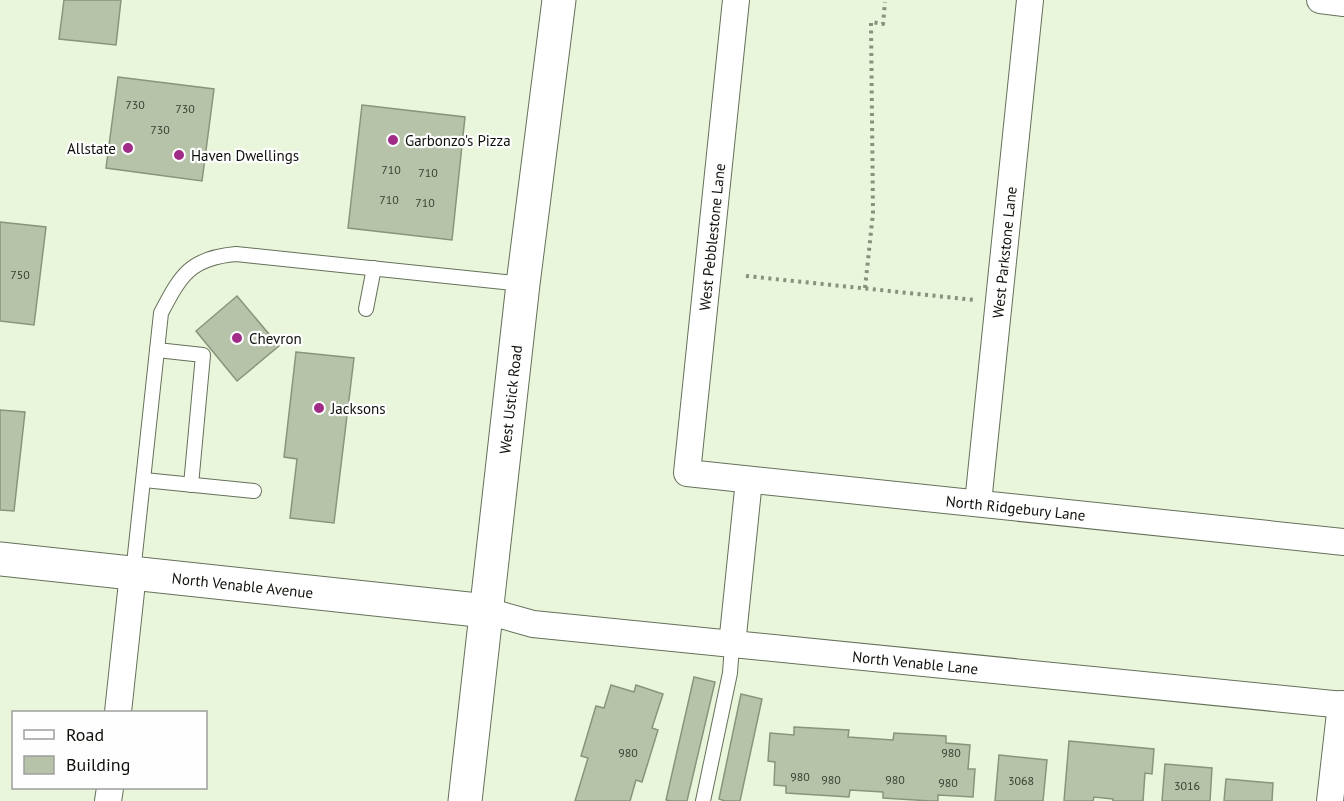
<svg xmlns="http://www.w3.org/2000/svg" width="1344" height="801" viewBox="0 0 1344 801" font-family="'PT Sans',sans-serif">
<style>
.building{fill:#b7c3a9;stroke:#89947c;stroke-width:1.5}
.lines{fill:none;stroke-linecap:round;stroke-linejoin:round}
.lane-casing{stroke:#657059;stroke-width:16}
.street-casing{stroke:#657059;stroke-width:28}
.secondary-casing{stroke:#657059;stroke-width:35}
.path{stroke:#88907e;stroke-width:4;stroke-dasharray:3 4.5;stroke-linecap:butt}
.lane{stroke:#fff;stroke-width:14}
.street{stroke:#fff;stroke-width:26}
.secondary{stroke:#fff;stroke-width:33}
.poi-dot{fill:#a02c87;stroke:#fefefe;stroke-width:2}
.labels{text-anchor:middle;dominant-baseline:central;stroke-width:4.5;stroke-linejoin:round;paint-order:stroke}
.number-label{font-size:12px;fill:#383e31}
.poi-label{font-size:15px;fill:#0d1109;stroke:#fefefe;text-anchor:start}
.street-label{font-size:15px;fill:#0d1109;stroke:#fefefe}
</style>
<rect width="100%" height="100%" fill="#eaf6dc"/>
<!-- building -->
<g class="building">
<path d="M64 0H121L116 45 59 39Z"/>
<path d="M118 77 214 89 202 181 106 168Z"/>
<path d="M362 105 465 117 452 240 348 228Z"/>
<path d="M0 222 46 227 34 325 0 321Z"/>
<path d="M237 296 279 346 237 381 196 331Z"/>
<path d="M296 352 354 358 334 523 290 518 297 459 284 457Z"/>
<path d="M0 410 25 412 14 511 0 510Z"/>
<path d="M694 677 715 682 687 801H671L666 800Z"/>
<path d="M611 685 634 692 636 685 663 694 652 728 658 730 642 782 636 780 630 801H575L588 758 581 756 596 706 604 708Z"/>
<path d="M741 694 762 699 740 801H725L719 799Z"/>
<path d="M794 727 849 730 848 737 893 740 894 733 946 736V743L970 745 968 769H975L973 797 938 795V801H931L883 798V792L850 790 849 797 786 793V786L774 785 775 762 768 761 770 733 794 735Z"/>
<path d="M1069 741 1154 749 1152 774 1145 773 1143 801H1113V799L1094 797 1093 801H1064Z"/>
<path d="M999 755 1047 760 1043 801H995Z"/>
<path d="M1165 764 1212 768 1210 801H1162Z"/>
<path d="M1226 779 1273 783 1272 801H1224Z"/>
</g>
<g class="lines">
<defs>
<g id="lane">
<path d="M366 309 374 268"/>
<path d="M157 350 203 355 191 485"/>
<path d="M144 480 254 491"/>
<path d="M133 573 161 313C181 275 190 258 236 254L523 284"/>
<path d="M703 801 730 673 732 645"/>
</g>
<g id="street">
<path id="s1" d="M736 0 687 473 1344 542"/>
<path d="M1320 0 1344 3"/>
<path id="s2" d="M978 503 1030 0"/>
<path id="s3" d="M487 611 533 624 1344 705"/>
<path d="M732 645 749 480"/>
<path d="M118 712 133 573"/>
<path d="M108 801 110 788"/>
<path d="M1330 801 1341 704"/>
</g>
<g id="secondary">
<path id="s4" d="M0 559 487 611"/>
<path id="s5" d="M465 801 523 284 559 0"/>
</g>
</defs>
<!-- lane casing -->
<use href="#lane" class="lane-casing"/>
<!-- street casing -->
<use href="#street" class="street-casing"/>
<!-- secondary casing -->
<use href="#secondary" class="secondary-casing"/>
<!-- path -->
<g class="path">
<path d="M746 276 975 300"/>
<path d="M865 288 873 213 871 22 883 24 885 2"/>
</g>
<!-- lane -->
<use href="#lane" class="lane"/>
<!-- street -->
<use href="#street" class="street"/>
<!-- secondary -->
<use href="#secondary" class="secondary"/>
</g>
<!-- markers -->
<g class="poi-dot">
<circle cx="393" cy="140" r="6"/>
<circle cx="128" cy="148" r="6"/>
<circle cx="179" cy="155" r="6"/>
<circle cx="237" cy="338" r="6"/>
<circle cx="319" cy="408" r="6"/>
</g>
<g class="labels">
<!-- number labels -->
<g class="number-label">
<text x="135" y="104">730</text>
<text x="185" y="108">730</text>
<text x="160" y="129">730</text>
<text x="391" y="169">710</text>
<text x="428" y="172">710</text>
<text x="389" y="199">710</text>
<text x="425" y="202">710</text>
<text x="20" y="274">750</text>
<text x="628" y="752">980</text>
<text x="951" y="752">980</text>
<text x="800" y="776">980</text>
<text x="831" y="779">980</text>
<text x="895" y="779">980</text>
<text x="1021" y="780">3068</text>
<text x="948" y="782">980</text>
<text x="1187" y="785">3016</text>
</g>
<!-- poi labels -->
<g class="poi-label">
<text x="405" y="140">Garbonzo's Pizza</text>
<text x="116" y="148" text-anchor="end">Allstate</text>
<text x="191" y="155">Haven Dwellings</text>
<text x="249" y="338">Chevron</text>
<text x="331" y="408">Jacksons</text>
</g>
<!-- street labels -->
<g class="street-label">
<text transform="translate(712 237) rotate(-84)">West Pebblestone Lane</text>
<text stroke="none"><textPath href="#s2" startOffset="252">West Parkstone Lane</textPath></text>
<text stroke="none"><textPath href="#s5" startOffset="404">West Ustick Road</textPath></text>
<text stroke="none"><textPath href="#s1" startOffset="806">North Ridgebury Lane</textPath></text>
<text stroke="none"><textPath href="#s4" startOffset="244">North Venable Avenue</textPath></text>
<text stroke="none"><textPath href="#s3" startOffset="432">North Venable Lane</textPath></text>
</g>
</g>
<!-- legend -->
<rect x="12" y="711" width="195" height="78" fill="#fefefe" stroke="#9e9f9c" stroke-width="1.5"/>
<rect x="24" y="730" width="30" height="9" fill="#ffffff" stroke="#9e9f9c" stroke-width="1.5"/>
<text x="66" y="741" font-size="18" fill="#0d1109">Road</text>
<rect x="24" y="756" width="30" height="18" fill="#b7c3a9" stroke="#9e9f9c" stroke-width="1.5"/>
<text x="66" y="771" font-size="18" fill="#0d1109">Building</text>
</svg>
